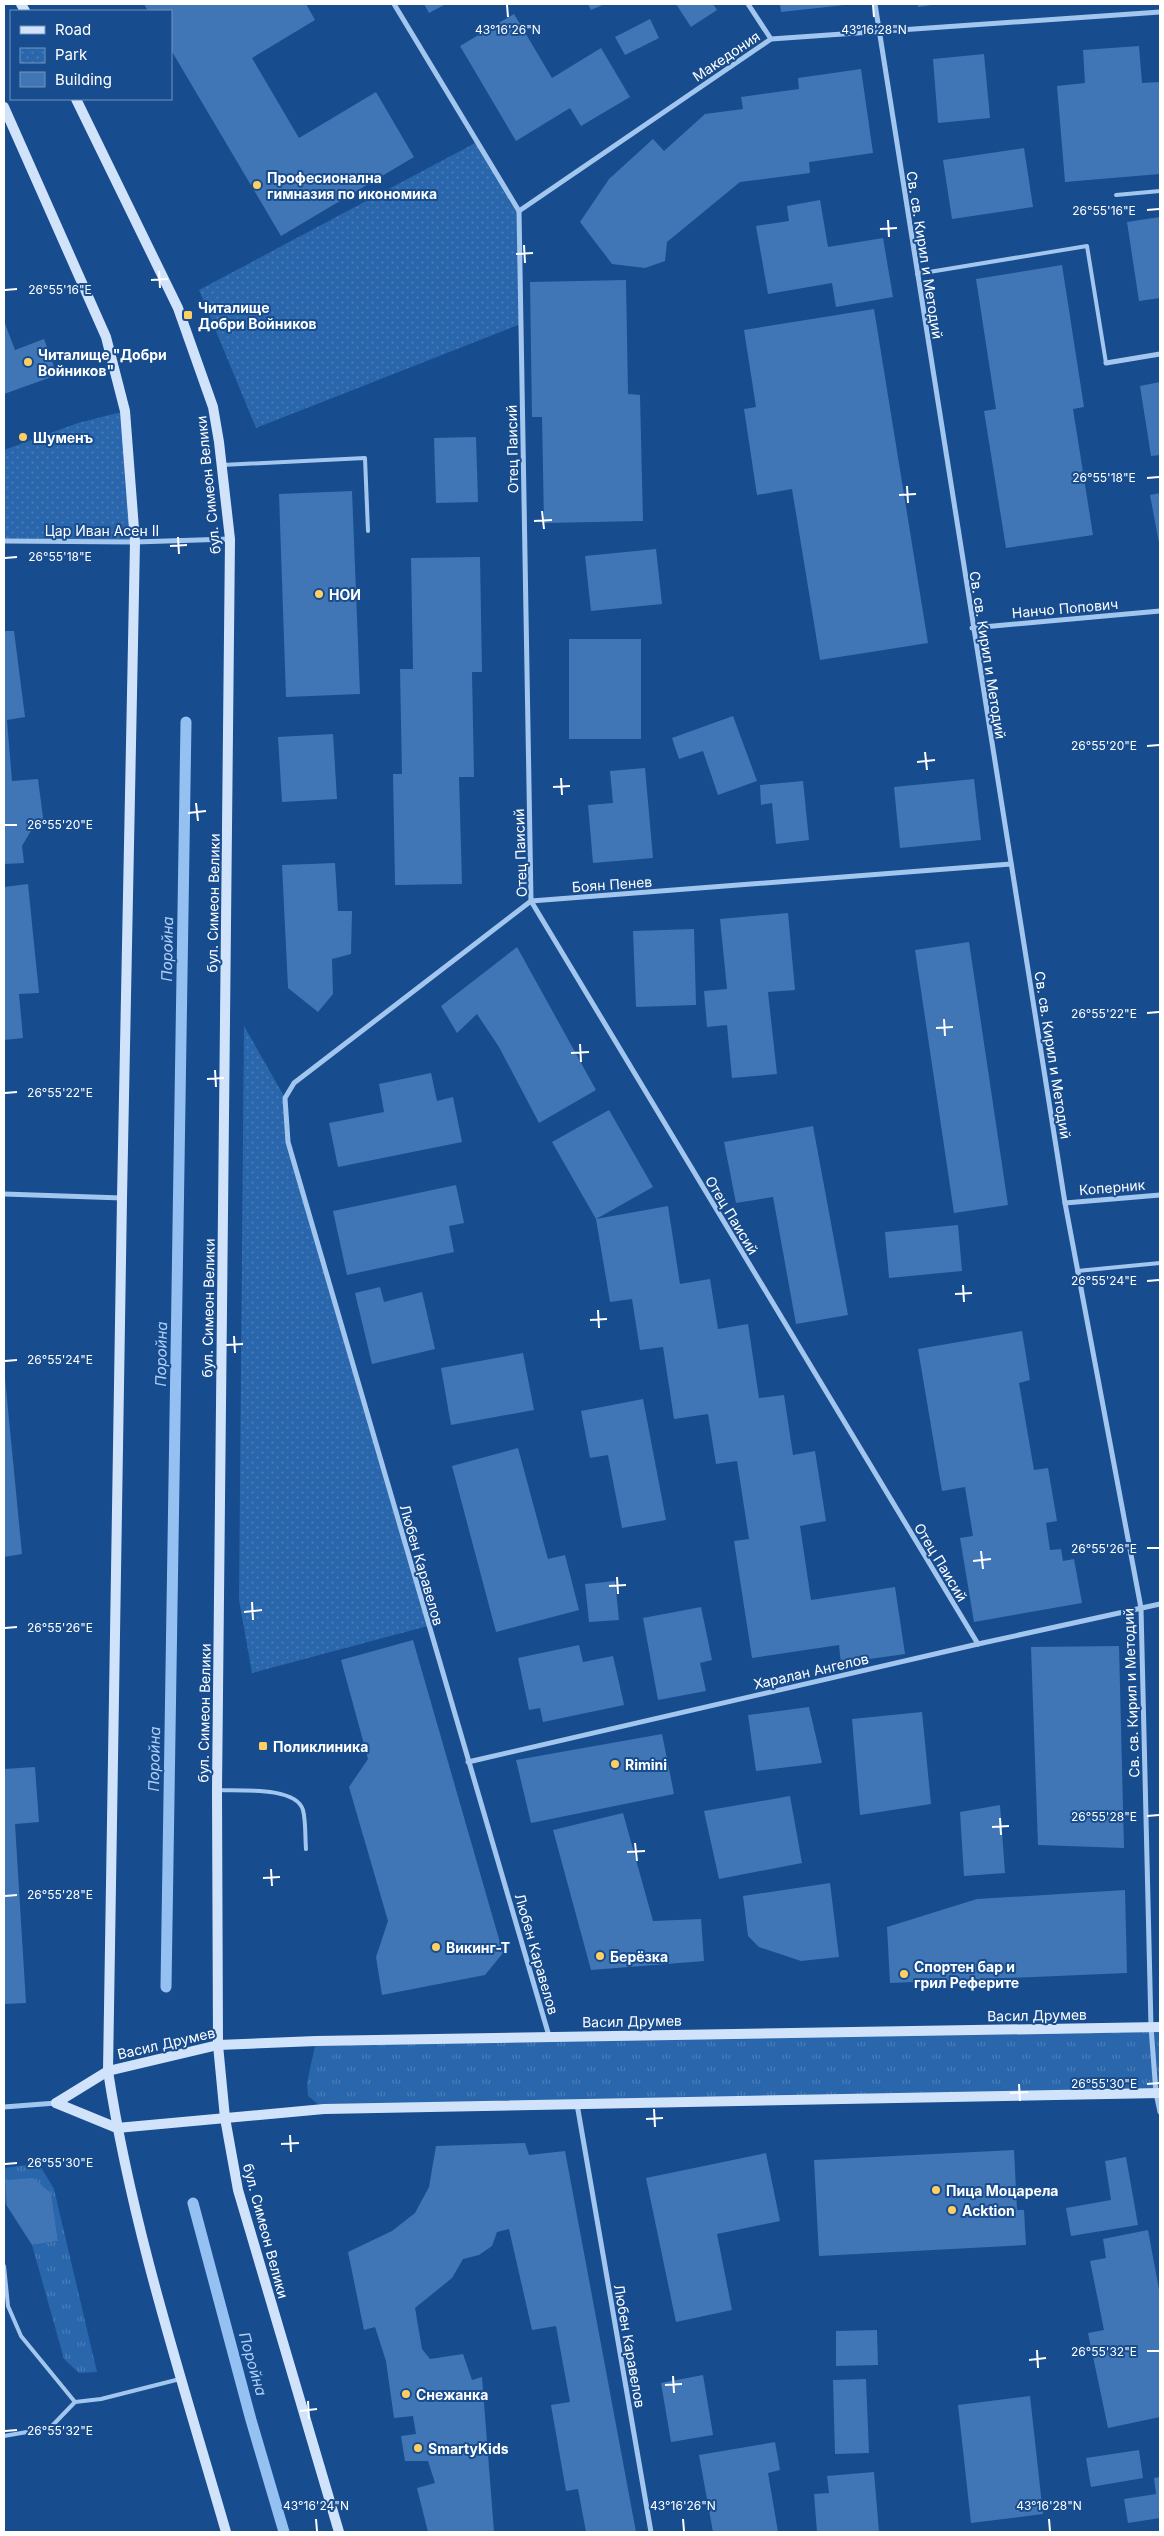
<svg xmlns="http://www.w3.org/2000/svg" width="1164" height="2536" viewBox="0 0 1164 2536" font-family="Inter,sans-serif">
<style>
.grass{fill:url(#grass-tufts)}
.park{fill:url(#park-dots)}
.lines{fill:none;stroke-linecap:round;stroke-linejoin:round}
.stream{stroke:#95c1f2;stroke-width:11}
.building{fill:#4076b6}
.lane{stroke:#a3c6ef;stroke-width:4}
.street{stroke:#a3c6ef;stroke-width:5}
.secondary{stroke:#d1e3fb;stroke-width:10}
.ticks{fill:none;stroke:#fff;stroke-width:2}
.poi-dot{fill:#ffd061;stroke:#174c8e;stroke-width:2}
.labels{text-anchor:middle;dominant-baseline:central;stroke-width:4;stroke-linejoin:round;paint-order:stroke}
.street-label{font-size:14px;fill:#fff;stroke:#174c8e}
.poi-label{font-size:14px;font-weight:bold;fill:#fff;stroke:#174c8e;text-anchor:start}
.water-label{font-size:15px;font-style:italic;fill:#afd0f6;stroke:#174c8e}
.ticks-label{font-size:12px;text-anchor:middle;fill:#fff;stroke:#174c8e;stroke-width:4;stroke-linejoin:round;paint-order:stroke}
</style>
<defs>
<pattern id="grass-tufts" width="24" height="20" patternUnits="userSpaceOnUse" patternTransform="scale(1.25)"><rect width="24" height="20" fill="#2a66ac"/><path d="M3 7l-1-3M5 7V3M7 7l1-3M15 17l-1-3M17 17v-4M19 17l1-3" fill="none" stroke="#4a7db8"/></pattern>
<pattern id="park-dots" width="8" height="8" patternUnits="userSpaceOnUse" patternTransform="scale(1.25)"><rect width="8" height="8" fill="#2a66ac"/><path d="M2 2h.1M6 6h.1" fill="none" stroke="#4a7db8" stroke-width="1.8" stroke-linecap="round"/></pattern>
</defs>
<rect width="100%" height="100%" fill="#174c8e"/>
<!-- grass -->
<g class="grass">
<path d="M1160 2027V2093L324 2109 308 2096 307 2083 316 2041Z"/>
<path d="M34 2164 42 2169 54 2189 97 2372 79 2373 64 2359 32 2245 58 2241 51 2193 33 2179 5 2180 7 2206 4 2200V2168Z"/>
</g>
<!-- park -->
<g class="park">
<path d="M477 142 519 211 521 324 256 428 199 290Z"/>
<path d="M125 411 135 542 4 541V450L78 423Z"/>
<path d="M244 1026 285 1098 288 1142 428 1626 252 1673 239 1600Z"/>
</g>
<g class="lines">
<!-- stream -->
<g class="stream">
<path d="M166 1987 186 722"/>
<path d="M193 2203 251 2420 284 2532"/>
</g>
</g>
<!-- building -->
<g class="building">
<path d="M144 4H306L315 20 252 58 299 138 376 92 414 157 281 236 171 50V11H148Z"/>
<path d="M424 4H446L429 13Z"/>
<path d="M588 4H605L591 10Z"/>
<path d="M676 4H713L717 10 691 27Z"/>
<path d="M780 4H845V5L781 12Z"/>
<path d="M918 4H932V5L918 7Z"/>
<path d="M514 14 552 78 601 48 630 97 581 126 570 108 516 141 460 46Z"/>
<path d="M650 19 659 38 625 55 615 37Z"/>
<path d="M1139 46 1142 83 1160 82V174L1065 182 1057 86 1085 83 1083 50Z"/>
<path d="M984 54 990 118 938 123 933 59Z"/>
<path d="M861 69 873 153 809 162 810 173 740 182 667 242 665 261 645 268 612 264 580 222 609 179 653 139 664 151 705 114 743 109 741 97 799 89 798 78Z"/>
<path d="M1024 148 1033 207 952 219 943 160Z"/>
<path d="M820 200 828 247 883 238 893 297 836 307 832 283 768 294 756 226 789 221 787 206Z"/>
<path d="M1160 217V298L1139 301 1127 222Z"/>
<path d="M1062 265 1084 407 1073 409 1093 535 1006 548 984 411 996 409 976 279Z"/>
<path d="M626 280 628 394 640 395 643 521 544 523 542 417H532L530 282Z"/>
<path d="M874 309 928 643 820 660 792 489 757 495 744 409 756 407 744 330Z"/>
<path d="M4 321 15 350 44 339 57 375 4 394Z"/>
<path d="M1160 382V455L1151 456 1140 386Z"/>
<path d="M476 437 478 502 436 503 434 438Z"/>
<path d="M352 491 360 694 286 697 279 494Z"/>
<path d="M1160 493V543H1159L1150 495Z"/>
<path d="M656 549 662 604 591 611 585 556Z"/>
<path d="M480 557 482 672H472L474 777H459L462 884 395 885 393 774H402L400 669H413L411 558Z"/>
<path d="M4 631H14L25 717 7 720 12 781 38 779 44 825 32 829 22 846 24 863 4 864Z"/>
<rect x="569" y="639" width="72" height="100"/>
<path d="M733 716 757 781 718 795 703 751 679 759 672 738Z"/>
<path d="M333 734 337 799 282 802 278 737Z"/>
<path d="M645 768 653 858 593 863 588 805 613 803 610 771Z"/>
<path d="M974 779 981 840 900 848 894 787Z"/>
<path d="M803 781 809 840 776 844 772 803 761 805 760 785Z"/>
<path d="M335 863 338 911H352L351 954 332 959 333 994 318 1012 288 988 282 865Z"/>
<path d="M28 884 39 993 19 994 23 1038 4 1040V887Z"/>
<path d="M788 913 795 990 768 992 777 1074 732 1078 727 1025 707 1027 704 991 727 989 720 919Z"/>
<path d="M694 929 696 1005 636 1007 633 931Z"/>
<path d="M969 942 1008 1205 954 1213 915 950Z"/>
<path d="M517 947 596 1090 539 1123 499 1047 477 1014 457 1033 441 1006Z"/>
<path d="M431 1073 437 1101 453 1097 462 1142 338 1167 329 1123 384 1112 379 1084Z"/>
<path d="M609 1110 653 1187 596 1219 552 1142Z"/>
<path d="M813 1126 848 1315 796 1324 773 1197 736 1203 724 1142Z"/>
<path d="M456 1185 464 1223 449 1226 454 1252 347 1275 333 1211Z"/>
<path d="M668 1206 680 1284 710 1279 718 1329 748 1324 759 1398 784 1395 793 1455 815 1451 826 1521 800 1526 811 1600 895 1587 905 1654 841 1663 839 1645 752 1658 734 1541 749 1539 737 1461 716 1464 708 1414 674 1419 663 1347 640 1350 632 1299 610 1302 596 1219Z"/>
<path d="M958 1225 962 1271 889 1278 885 1232Z"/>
<path d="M380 1287 384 1302 422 1292 435 1349 372 1364 355 1293Z"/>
<path d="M1022 1331 1030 1380 1019 1383 1034 1470 1048 1468 1057 1521 1046 1523 1050 1550 1061 1549 1063 1561 1074 1559 1082 1603 974 1622 960 1538 973 1536 965 1487 942 1491 918 1349Z"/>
<path d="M523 1353 534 1410 451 1425 441 1368Z"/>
<path d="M4 1368 22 1554 4 1557Z"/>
<path d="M643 1399 666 1520 622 1528 608 1455 590 1458 581 1411Z"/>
<path d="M518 1448 548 1559 565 1555 579 1610 496 1632 452 1466Z"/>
<path d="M615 1581 619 1620 589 1622 585 1584Z"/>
<path d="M701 1607 712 1660 700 1663 706 1691 658 1700 643 1618Z"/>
<path d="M413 1640 503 1953 485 1975 382 1995 376 1957 388 1921 349 1787 368 1759 341 1660Z"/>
<path d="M579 1645 583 1662 613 1656 624 1705 543 1722 540 1708 529 1710 518 1658Z"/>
<path d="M1119 1646 1124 1848 1038 1845 1031 1647Z"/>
<path d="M809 1707 822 1763 756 1771 748 1715Z"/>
<path d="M922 1712 931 1804 860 1815 852 1719Z"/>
<path d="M662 1734 674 1794 531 1823 516 1760Z"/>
<path d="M35 1767 39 1822 15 1824 26 2003 4 2004V1769Z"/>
<path d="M790 1796 802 1863 719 1879 704 1811Z"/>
<path d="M1000 1805 1005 1873 964 1876 960 1812Z"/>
<path d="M623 1813 653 1921 701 1919 704 1961 591 1970 553 1830Z"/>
<path d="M830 1883 839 1957 801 1961 759 1947 748 1936 743 1896Z"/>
<path d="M1125 1890 1127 1973 890 1983 887 1927 977 1899Z"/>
<path d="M525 2143 529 2155 565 2151 636 2532H586L578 2489 566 2491 551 2405 570 2402 556 2326 532 2330 509 2229 497 2232 492 2246 479 2255 463 2259 452 2278 415 2308 422 2349 430 2359 463 2354 472 2380 482 2377 494 2532H428L417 2488 435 2483 428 2461H405L401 2436 416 2434 413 2416 394 2418 386 2361 375 2327 364 2330 348 2252 392 2231 415 2213 429 2187 436 2146Z"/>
<path d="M1014 2150 1017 2210H1024L1026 2245 819 2256 814 2160Z"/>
<path d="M766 2153 780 2221 717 2234 732 2310 676 2322 646 2178Z"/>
<path d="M1126 2157 1138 2225 1071 2236 1066 2208 1111 2200 1105 2161Z"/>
<path d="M33 2178 51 2193 58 2241 32 2245 7 2206 5 2180Z"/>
<path d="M1148 2230 1160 2295V2417L1108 2428 1088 2333 1104 2330 1090 2261 1106 2258 1103 2239Z"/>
<path d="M877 2330 878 2365 836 2366V2331Z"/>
<path d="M703 2375 713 2435 671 2442 661 2383Z"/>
<path d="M866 2379 869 2453 835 2454 833 2380Z"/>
<path d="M1030 2396 1043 2514 971 2523 958 2405Z"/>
<path d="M775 2442 780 2470 768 2473 778 2532H713L699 2455Z"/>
<path d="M1139 2450 1143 2478 1091 2487 1086 2458Z"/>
<path d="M874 2472 879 2532H817L814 2494 829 2493 827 2476Z"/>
<path d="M1160 2477V2518L1128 2523 1124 2499 1156 2494 1154 2478Z"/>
</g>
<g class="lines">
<!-- lane -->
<g class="lane">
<path d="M1116 195 1160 191"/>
<path d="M917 274 1087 246 1106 363"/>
<path d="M222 465 365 458 368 531"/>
<path d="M1077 1271 1160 1263"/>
<path d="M217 1790C238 1791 296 1786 303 1810 306 1822 305 1837 306 1849"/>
<path d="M4 2266 8 2306 21 2336 75 2402"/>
<path d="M4 2436 50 2428 75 2402 101 2399 180 2379"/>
</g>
<!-- street -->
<g class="street">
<path d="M394 4 519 211 531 901 978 1644"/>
<path d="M748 4 771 39"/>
<path d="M875 4 1065 1203 1141 1608 1151 2027 1156 2093 1160 2112"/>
<path d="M519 211 771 39 1160 12"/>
<path d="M1106 363 1160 354"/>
<path d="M4 541 135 542 230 539"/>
<path d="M972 628 1160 611"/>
<path d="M4 1194 122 1198"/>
<path d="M1065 1203 1160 1195"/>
<path d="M468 1762 978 1644 1160 1604"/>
<path d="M549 2036 288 1142 285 1098 294 1083 531 901 1011 864"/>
<path d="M577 2104 651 2532"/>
<path d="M4 2107 56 2103"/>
</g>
<!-- secondary -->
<g class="secondary">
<path d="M21 4 25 11"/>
<path d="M76 99 178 308 213 407 219 442 230 539 217 1790 218 2045 225 2118 238 2190 339 2532"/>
<path d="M4 107 106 337 125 411 135 542 122 1198 108 2071C132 2228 182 2380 226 2532"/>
<path d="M56 2103 108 2071 218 2045 316 2041 1160 2027"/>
<path d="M56 2103 117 2128 324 2109 1160 2093"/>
</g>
</g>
<!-- ticks -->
<path class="ticks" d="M507 5 508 17M873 5 874 17M1147 210 1159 209M888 220 889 237M880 229 897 228M524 245 525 263M516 254 533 253M159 271 160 288M151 280 168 279M5 290 17 289M1147 478 1159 477M907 486 908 503M899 495 916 494M542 511 544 529M534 521 552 520M178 537 179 554M170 546 187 545M5 558 17 557M1147 746 1159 745M925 752 927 770M917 762 935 760M561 778 562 795M553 787 570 786M196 803 198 821M188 813 206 811M5 825H17M1147 1013 1159 1012M944 1019 945 1036M936 1028 953 1027M580 1044 581 1062M571 1053 589 1052M215 1070 216 1087M207 1079 224 1078M5 1093 17 1092M1147 1281 1159 1280M963 1285 964 1302M955 1294 972 1293M598 1310 599 1328M590 1320 607 1319M234 1336 235 1353M226 1345 243 1344M5 1361 17 1360M1147 1548H1159M981 1551 983 1569M973 1561 991 1559M617 1577 618 1594M609 1586 626 1585M252 1602 253 1620M244 1612 262 1610M5 1628 17 1627M1147 1816 1159 1815M1000 1818 1001 1835M992 1827 1009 1826M635 1843 637 1861M627 1852 645 1851M271 1869 272 1886M263 1878 280 1877M5 1896 17 1895M1019 2084 1020 2101M1147 2084 1159 2083M1010 2093 1028 2092M654 2109 655 2127M646 2119 663 2118M290 2135 291 2152M281 2144 299 2143M5 2164 17 2163M1037 2350 1038 2368M1147 2351H1159M1029 2360 1046 2358M673 2376 674 2393M665 2385 682 2384M308 2401 309 2419M300 2411 317 2409M5 2431 17 2430M316 2519 317 2531M683 2519 684 2531M1049 2519 1050 2531"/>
<!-- markers -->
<g class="poi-dot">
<circle cx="257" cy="185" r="5"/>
<rect x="183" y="310" width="10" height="10" rx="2.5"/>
<circle cx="28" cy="362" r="5"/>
<circle cx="23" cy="437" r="5"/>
<circle cx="319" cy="594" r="5"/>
<rect x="258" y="1741" width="10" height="10" rx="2.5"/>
<circle cx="615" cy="1764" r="5"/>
<circle cx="436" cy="1947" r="5"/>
<circle cx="600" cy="1956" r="5"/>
<circle cx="904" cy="1974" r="5"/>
<circle cx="936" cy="2190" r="5"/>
<circle cx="952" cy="2210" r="5"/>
<circle cx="406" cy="2394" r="5"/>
<circle cx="418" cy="2448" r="5"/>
</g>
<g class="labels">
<!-- street labels -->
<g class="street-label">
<text transform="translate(726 56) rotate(-34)">Македония</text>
<text transform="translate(925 255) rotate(81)">Св. св. Кирил и Методий</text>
<text transform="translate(512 449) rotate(-91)">Отец Паисий</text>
<text transform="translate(208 485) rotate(-96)">бул. Симеон Велики</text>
<text x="102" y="530">Цар Иван Асен II</text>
<text transform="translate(1065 608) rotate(-5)">Нанчо Попович</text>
<text transform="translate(988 655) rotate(81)">Св. св. Кирил и Методий</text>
<text transform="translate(520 853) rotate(-92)">Отец Паисий</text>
<text transform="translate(612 884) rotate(-4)">Боян Пенев</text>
<text transform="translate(213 903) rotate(-89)">бул. Симеон Велики</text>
<text transform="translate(1053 1055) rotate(81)">Св. св. Кирил и Методий</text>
<text transform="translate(1112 1187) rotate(-5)">Коперник</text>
<text transform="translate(732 1215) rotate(59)">Отец Паисий</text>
<text transform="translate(208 1308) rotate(-89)">бул. Симеон Велики</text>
<text transform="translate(941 1562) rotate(59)">Отец Паисий</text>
<text transform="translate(422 1565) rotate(74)">Любен Каравелов</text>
<text transform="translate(811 1671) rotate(-13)">Харалан Ангелов</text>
<text transform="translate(1131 1693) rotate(-92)">Св. св. Кирил и Методий</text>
<text transform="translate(204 1713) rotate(-89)">бул. Симеон Велики</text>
<text transform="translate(537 1954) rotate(74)">Любен Каравелов</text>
<text transform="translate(1037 2015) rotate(-1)">Васил Друмев</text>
<text transform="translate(632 2021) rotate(-1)">Васил Друмев</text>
<text transform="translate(166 2043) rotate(-13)">Васил Друмев</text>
<text transform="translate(266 2231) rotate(75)">бул. Симеон Велики</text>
<text transform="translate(630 2346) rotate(80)">Любен Каравелов</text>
</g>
<!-- poi labels -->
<g class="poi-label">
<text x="267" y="177">Професионална<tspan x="267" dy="16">гимназия по икономика</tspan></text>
<text x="198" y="307">Читалище<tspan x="198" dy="16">Добри Войников</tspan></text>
<text x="38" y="354">Читалище "Добри<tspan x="38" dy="16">Войников"</tspan></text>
<text x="33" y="437">Шуменъ</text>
<text x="329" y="594">НОИ</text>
<text x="273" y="1746">Поликлиника</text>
<text x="625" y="1764">Rimini</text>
<text x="446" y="1947">Викинг-Т</text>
<text x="610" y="1956">Берёзка</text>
<text x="914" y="1966">Спортен бар и<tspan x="914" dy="16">грил Реферите</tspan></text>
<text x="946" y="2190">Пица Моцарела</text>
<text x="962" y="2210">Acktion</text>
<text x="416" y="2394">Снежанка</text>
<text x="428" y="2448">SmartyKids</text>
</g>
<!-- water labels -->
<g class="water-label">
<text transform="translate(167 949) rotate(-89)">Поройна</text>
<text transform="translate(161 1354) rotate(-89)">Поройна</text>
<text transform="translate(154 1759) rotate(-89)">Поройна</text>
<text transform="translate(253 2364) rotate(74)">Поройна</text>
</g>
</g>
<g class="ticks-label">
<text x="508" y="34">43°16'26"N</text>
<text x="874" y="34">43°16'28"N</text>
<text x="1104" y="215">26°55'16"E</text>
<text x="60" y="294">26°55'16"E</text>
<text x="1104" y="482">26°55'18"E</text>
<text x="60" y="561">26°55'18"E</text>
<text x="1104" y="750">26°55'20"E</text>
<text x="60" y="829">26°55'20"E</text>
<text x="1104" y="1018">26°55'22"E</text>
<text x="60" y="1097">26°55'22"E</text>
<text x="1104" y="1285">26°55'24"E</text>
<text x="60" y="1364">26°55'24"E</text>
<text x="1104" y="1553">26°55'26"E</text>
<text x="60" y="1632">26°55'26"E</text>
<text x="1104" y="1821">26°55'28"E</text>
<text x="60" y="1899">26°55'28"E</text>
<text x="1104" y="2088">26°55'30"E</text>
<text x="60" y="2167">26°55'30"E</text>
<text x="1104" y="2356">26°55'32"E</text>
<text x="60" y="2435">26°55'32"E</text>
<text x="316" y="2510">43°16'24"N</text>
<text x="683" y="2510">43°16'26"N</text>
<text x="1049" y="2510">43°16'28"N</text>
</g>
<!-- border -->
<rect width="1164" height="2536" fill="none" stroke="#ffffff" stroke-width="10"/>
<!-- legend -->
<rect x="10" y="10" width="162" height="90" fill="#174c8e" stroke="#7494bb"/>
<rect x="20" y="26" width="25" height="8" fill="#d1e3fb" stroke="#7494bb"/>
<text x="55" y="35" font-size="15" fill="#ffffff">Road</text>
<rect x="20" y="48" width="25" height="15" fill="url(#park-dots)" stroke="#7494bb"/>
<text x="55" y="60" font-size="15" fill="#ffffff">Park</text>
<rect x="20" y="72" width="25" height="15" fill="#4076b6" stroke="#7494bb"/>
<text x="55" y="85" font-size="15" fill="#ffffff">Building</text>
</svg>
